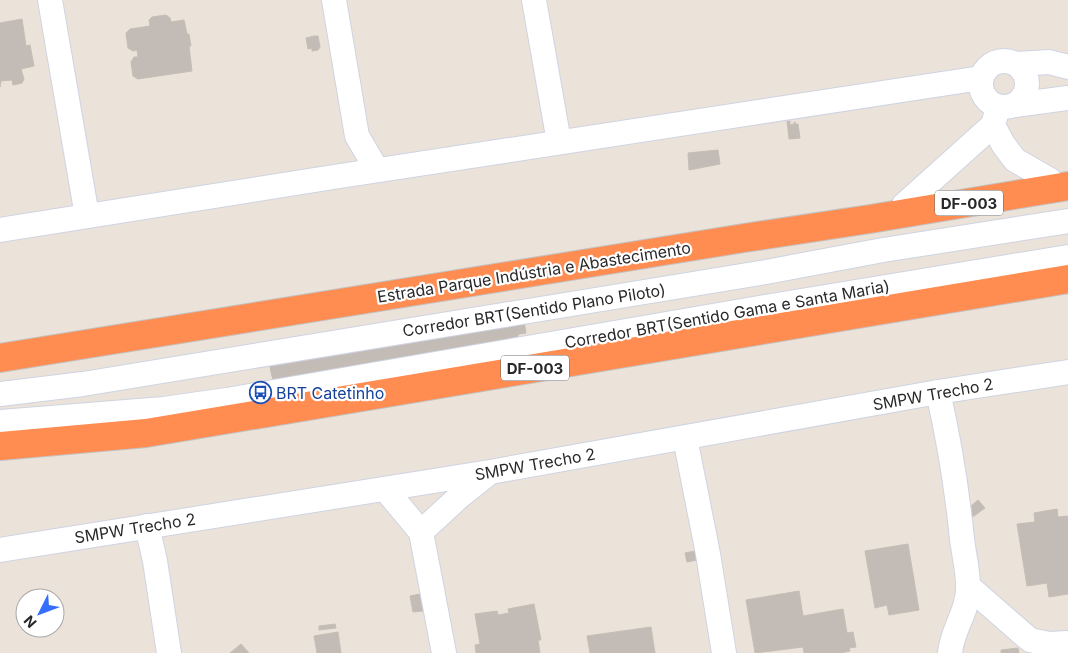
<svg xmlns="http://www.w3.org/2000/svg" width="1068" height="653" viewBox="0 0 1068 653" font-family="Inter,sans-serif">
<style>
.building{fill:#c3bcb6;stroke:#c6beb4}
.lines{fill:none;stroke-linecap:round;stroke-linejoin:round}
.minor-casing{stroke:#cfd4e2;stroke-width:26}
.highway-casing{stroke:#c3c3c3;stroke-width:30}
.minor{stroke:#fff;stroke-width:24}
.highway{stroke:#ff8c51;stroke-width:28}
.labels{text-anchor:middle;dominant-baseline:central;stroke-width:4.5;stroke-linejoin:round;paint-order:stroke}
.shield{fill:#fff;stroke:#686868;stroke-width:1}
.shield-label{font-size:15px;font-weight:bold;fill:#282828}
.street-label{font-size:16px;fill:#282828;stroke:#fff}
.transit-label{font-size:16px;fill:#164399;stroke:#fff;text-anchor:start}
</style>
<rect width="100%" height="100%" fill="#ebe2da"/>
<!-- building -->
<g class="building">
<path d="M166 15 170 18 171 22 184 20 187 34H189L191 46H189L192 71 138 79 133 76 131 62 134 57H138L137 50 133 51 128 48 126 33 130 29 150 26 149 20 152 17Z"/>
<path d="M22 19 26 46 30 45 34 66 21 69 24 79 22 83 13 85 12 80 1 81 0 87V23Z"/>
<path d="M314 36H318L320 47 318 50 312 51V48L308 49 306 38Z"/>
<path d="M787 121H790V125L794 124V122H795V124H798L800 138 789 139Z"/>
<path d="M718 150 720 164 689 170 688 153Z"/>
<path d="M515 320 520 346 274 385 269 361Z"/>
<path d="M524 320 526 333 272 376 269 362Z"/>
<path d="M978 500 985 508 974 516 967 517 970 507Z"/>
<path d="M1057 509 1058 517 1068 516V594L1049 597 1047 583 1027 586 1017 524 1035 522 1034 513Z"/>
<path d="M908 544 919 610 889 615 887 605 875 608 865 551Z"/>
<path d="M700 550 702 559 687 562 685 553Z"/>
<path d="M799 591 803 616 843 609 847 633 853 632 856 647 849 648 850 651 841 653H804L803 647 755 653 746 600Z"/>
<path d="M420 594 423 598 426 607 423 611 413 612 410 596Z"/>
<path d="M534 604 541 640H538L540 653H476L475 645 480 644 475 614 497 611 498 615 509 613 508 609Z"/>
<path d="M335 624 336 628 319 630V626Z"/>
<path d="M651 627 655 653H590L587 636Z"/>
<path d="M338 632 341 653H317L314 636Z"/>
<path d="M241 644 249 653H230Z"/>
<path d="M1018 648 1019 653H1001V650Z"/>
</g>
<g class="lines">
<defs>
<g id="minor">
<path d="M50 0 87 216"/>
<path d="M334 0 357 136 377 170"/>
<path d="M534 0 559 142"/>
<circle cx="1004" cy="84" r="23"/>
<path d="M1016 64 1049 62 1068 67"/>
<path d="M1015 105 1068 98"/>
<path d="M993 125 1003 144 1015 160 1050 180"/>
<path d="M904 205 993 125 998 107"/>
<path d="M0 230 340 176 981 78"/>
<path d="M938 392C949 440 957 489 962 539 964 556 969 574 968 591 967 613 952 630 950 653"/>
<path d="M0 394 83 384 766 272 883 250 1068 221"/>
<path d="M0 422 164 409 227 400 765 307 1068 257"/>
<path d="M685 438 708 554 724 653"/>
<path d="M385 489 421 532 444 653"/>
<path d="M147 526 155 561 169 653"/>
<path d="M421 532 460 496 489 473"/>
<path d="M0 550 490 472 938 392 1068 372"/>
<path d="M968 586 1030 640 1049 644 1068 643"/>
</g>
<g id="highway">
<path d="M0 358 744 238 870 219 1068 186"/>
<path d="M0 446 146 433 1068 279"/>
</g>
</defs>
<!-- minor casing -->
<use href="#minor" class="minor-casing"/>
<!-- highway casing -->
<use href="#highway" class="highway-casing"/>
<!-- minor -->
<use href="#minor" class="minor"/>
<!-- highway -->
<use href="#highway" class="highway"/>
</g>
<!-- icons -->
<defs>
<symbol id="bus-ring" viewBox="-11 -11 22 22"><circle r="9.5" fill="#fff" stroke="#1a4fb4" stroke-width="1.5"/><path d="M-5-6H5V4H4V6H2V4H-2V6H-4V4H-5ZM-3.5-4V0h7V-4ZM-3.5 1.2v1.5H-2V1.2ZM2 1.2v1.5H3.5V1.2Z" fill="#1a4fb4"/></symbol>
</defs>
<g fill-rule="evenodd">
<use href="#bus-ring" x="248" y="380" width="25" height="25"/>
</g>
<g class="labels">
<!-- shield labels -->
<g class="shield">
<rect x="935" y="190.5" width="68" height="25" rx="4"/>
<rect x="501" y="355.5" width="68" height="25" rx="4"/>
</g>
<g class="shield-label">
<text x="969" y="203">DF-003</text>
<text x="535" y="368">DF-003</text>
</g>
<!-- street labels -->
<g class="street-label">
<text transform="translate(534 272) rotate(-9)">Estrada Parque Indústria e Abastecimento</text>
<text transform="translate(534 310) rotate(-9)">Corredor BRT(Sentido Plano Piloto)</text>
<text transform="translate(727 314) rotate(-10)">Corredor BRT(Sentido Gama e Santa Maria)</text>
<text transform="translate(933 394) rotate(-10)">SMPW Trecho 2</text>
<text transform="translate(535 464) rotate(-10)">SMPW Trecho 2</text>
<text transform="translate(135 528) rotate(-9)">SMPW Trecho 2</text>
</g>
<!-- transit labels -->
<g class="transit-label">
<text x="276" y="393">BRT Catetinho</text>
</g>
</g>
<!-- north arrow -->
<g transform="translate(40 613) rotate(228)"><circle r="24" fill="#ffffff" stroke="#a9a9a9"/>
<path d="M0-4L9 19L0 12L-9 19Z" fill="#366efb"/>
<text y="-8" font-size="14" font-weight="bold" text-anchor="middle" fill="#282828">N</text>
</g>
</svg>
